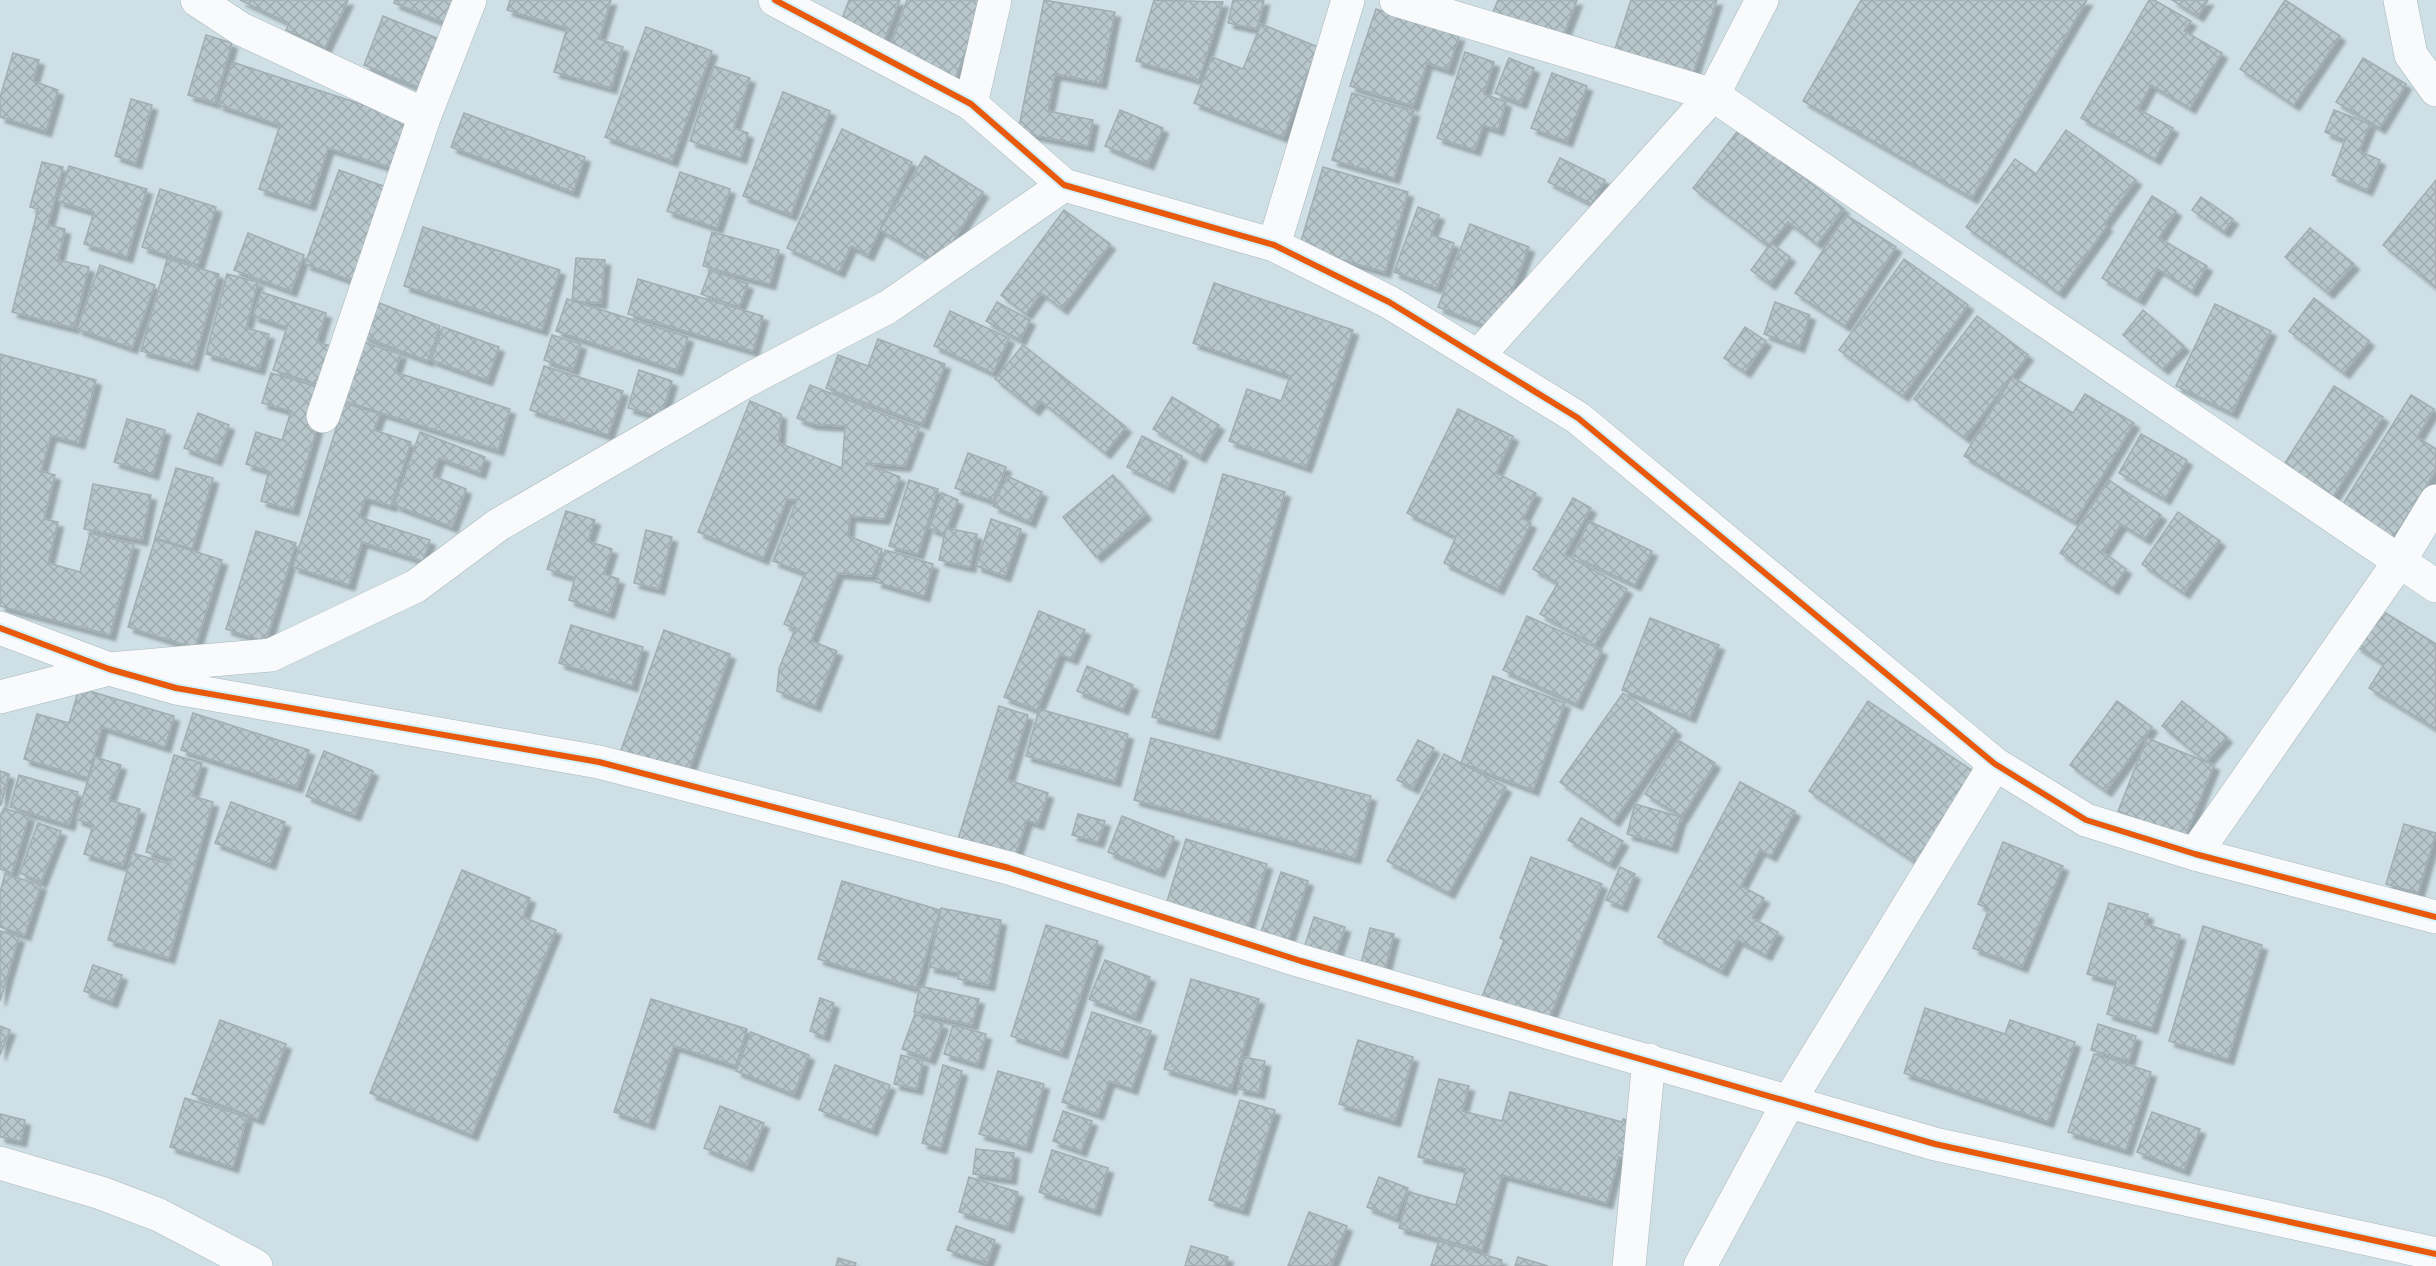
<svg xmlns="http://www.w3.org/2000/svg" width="2436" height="1266" viewBox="0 0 2436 1266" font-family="Poppins,sans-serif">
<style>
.building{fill:url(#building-cross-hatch);stroke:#a0aeb3;stroke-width:1.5;filter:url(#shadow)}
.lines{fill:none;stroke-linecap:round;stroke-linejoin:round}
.minor-casing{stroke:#a9b7bc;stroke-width:34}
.minor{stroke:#f8fafb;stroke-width:33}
.cycleway-casing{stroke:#d1f2fd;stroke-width:10}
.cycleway{stroke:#e8590c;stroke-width:6}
</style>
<defs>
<pattern id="building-cross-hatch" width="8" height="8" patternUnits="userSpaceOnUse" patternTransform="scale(1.5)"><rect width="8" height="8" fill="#b8c7cb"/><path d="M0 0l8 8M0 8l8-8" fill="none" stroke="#9eabaf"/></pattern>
<filter id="shadow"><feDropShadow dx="5.5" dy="5.5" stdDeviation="1.5" flood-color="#0004"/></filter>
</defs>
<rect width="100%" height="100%" fill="#cee0e6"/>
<!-- building -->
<g class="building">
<path d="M240 0H348L325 48 286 30 289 23Z"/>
<path d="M395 0H457L448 24 394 3Z"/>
<path d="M510 0H611L599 39 623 47 611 88 554 72 567 28 507 10Z"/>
<path d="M849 0H900L880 51 836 34Z"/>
<path d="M907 0H985L955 79 888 53Z"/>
<path d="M1044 0 1115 12 1101 83 1055 74 1048 111 1093 120 1088 146 1018 132Z"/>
<path d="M1154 0 1223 2 1199 80 1136 61Z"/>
<path d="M1233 0H1264L1257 29 1228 23Z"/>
<path d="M1498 0H1577L1562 39 1493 12Z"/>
<path d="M1631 0H1717L1691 80 1613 55Z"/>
<path d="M1861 0H2087L1972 198 1803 101Z"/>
<path d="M2149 0H2154L2191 21 2184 31 2222 53 2190 108 2151 85 2138 109 2173 128 2155 159 2081 118Z"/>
<path d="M2172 0H2208L2198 16Z"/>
<path d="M2285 0 2340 36 2294 105 2240 69Z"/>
<path d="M1376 9 1459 36 1448 70 1427 63 1413 106 1350 86Z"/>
<path d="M383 16 439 39 420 88 364 65Z"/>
<path d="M1261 24 1318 47 1283 137 1194 103 1212 57 1243 69Z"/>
<path d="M646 27 712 51 672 161 605 137Z"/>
<path d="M206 35 232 43 215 103 188 95Z"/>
<path d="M1465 52 1494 62 1484 94 1506 102 1498 130 1483 125 1475 150 1437 138Z"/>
<path d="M13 53 39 60 33 81 58 90 46 131 0 117V97Z"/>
<path d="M1509 58 1534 68 1521 103 1495 93Z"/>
<path d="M2363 58 2406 84 2380 128 2336 102Z"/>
<path d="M232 62 407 119 392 168 328 148 310 205 259 189 280 125 218 105Z"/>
<path d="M714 66 750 78 734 128 748 133 741 158 690 141Z"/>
<path d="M1552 73 1587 86 1567 141 1531 128Z"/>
<path d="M783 92 830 111 791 215 743 196Z"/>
<path d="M1352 93 1414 111 1394 178 1332 160Z"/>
<path d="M131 99 152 105 136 163 115 156Z"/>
<path d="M1120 110 1163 128 1148 164 1105 146Z"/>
<path d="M2334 110 2370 124 2359 151 2380 160 2367 190 2332 175 2345 140 2325 132Z"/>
<path d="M464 113 585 157 573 192 451 147Z"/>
<path d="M1740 128 1844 209 1817 244 1788 222 1768 246 1693 188Z"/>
<path d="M842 129 912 162 868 255 851 246 839 272 787 248Z"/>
<path d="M2066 130 2136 180 2104 224 2107 226 2059 293 1966 227 2015 159 2036 174Z"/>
<path d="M925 156 983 192 939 265 880 230Z"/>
<path d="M1560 158 1605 180 1592 204 1548 182Z"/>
<path d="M42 162 63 167 48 225 65 229 58 260 89 267 74 328 12 312 38 209 30 207Z"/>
<path d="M69 166 147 189 127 257 84 244 94 212 58 201Z"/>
<path d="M1323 167 1408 192 1385 272 1299 248Z"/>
<path d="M339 170 397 191 364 285 305 264Z"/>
<path d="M680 172 730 189 717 228 667 211Z"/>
<path d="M2436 180V288L2383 245Z"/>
<path d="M160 189 216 207 198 265 142 247Z"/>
<path d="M2152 196 2176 211 2159 238 2207 266 2192 291 2158 269 2139 300 2102 278Z"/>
<path d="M2201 197 2233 219 2224 232 2192 210Z"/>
<path d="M1418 207 1439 215 1431 235 1454 243 1437 288 1394 272Z"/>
<path d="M1064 210 1110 244 1062 309 1041 293 1026 314 1001 295Z"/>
<path d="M1846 215 1896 247 1845 326 1795 293Z"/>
<path d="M1470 224 1529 247 1497 330 1438 307Z"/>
<path d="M423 227 560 270 542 330 404 286Z"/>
<path d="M2310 228 2354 264 2328 293 2285 257Z"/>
<path d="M712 232 779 250 770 284 703 266Z"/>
<path d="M248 233 304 255 291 291 234 270Z"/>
<path d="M1771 243 1790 257 1770 284 1751 270Z"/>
<path d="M576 258 605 260 601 303 572 301Z"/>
<path d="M167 259 219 274 193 365 141 351Z"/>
<path d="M1904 259 1968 305 1903 396 1839 350Z"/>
<path d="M100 265 155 285 132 348 77 329Z"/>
<path d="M710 270 748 284 739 307 701 294Z"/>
<path d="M227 274 258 282 246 328 269 334 259 369 206 354Z"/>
<path d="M638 279 763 316 753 351 628 314Z"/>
<path d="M1214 283 1353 330 1306 467 1229 441 1247 389 1281 401 1290 376 1193 343Z"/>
<path d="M261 292 326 313 317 342 337 348 325 387 273 370 287 327 253 316Z"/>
<path d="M2314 298 2369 341 2344 373 2289 331Z"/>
<path d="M567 299 688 337 677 370 556 331Z"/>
<path d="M374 301 440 326 428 361 362 336Z"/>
<path d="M997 302 1030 320 1020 340 986 321Z"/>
<path d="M1775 302 1810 315 1799 347 1764 334Z"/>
<path d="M2215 304 2271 331 2232 413 2176 386Z"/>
<path d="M2143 310 2184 346 2163 369 2123 335Z"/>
<path d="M950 311 1009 338 993 373 934 346Z"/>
<path d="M1977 316 2028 355 1965 438 1914 399Z"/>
<path d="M443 327 499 347 487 380 431 360Z"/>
<path d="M1745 327 1766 341 1745 372 1724 358Z"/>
<path d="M552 335 581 344 573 370 544 360Z"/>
<path d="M878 339 945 364 923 424 826 388 838 355 868 366Z"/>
<path d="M363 342 401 354 395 372 510 409 498 450 344 401Z"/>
<path d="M1023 345 1126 427 1105 453 1041 401 1034 410 995 379Z"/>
<path d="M0 354 96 380 79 443 51 435 41 471 55 475 44 519 58 522 48 563 80 572 90 533 134 544 110 635 0 606Z"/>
<path d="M544 366 623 391 608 435 530 410Z"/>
<path d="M639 370 672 381 661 417 628 408Z"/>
<path d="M271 373 328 390 293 510 261 501 269 471 246 464 256 432 282 440 291 411 262 403Z"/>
<path d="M2012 377 2073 413 2085 394 2134 423 2075 522 1964 456Z"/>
<path d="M810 385 919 428 905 466 865 463 900 477 884 519 850 516 848 536 882 549 872 576 838 573 811 641 837 651 815 706 777 691 779 669 795 629 784 624 805 573 773 561 797 500 787 499 763 559 698 532 750 401 781 414 779 443 842 468 845 426 812 424 797 418Z"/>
<path d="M2334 386 2383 417 2333 497 2283 466Z"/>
<path d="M2411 395 2434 409 2417 437 2436 449V470L2392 540 2341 507Z"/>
<path d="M1172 397 1219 425 1200 457 1153 429Z"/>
<path d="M344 403 380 414 374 430 411 442 391 506 365 498 359 517 430 540 423 561 362 542 349 585 293 567Z"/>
<path d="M1458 409 1513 436 1496 473 1536 493 1523 519 1531 523 1498 589 1444 563 1456 537 1407 513Z"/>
<path d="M198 413 229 425 216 460 184 448Z"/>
<path d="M127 419 165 430 153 474 114 462Z"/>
<path d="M420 432 485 457 480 473 439 458 433 476 466 489 452 527 394 505Z"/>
<path d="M2141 434 2187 460 2165 499 2119 473Z"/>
<path d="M1142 436 1182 456 1168 487 1127 467Z"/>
<path d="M968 453 1006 467 993 501 955 488Z"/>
<path d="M176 468 213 478 192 549 155 538Z"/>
<path d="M1223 474 1285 492 1214 734 1152 717Z"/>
<path d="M1113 475 1146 514 1096 557 1063 517Z"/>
<path d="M1007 476 1042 492 1030 522 993 506Z"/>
<path d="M909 480 938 489 918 554 889 546Z"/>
<path d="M2109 480 2161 515 2145 539 2121 524 2103 552 2126 569 2113 589 2060 553Z"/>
<path d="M93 484 151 495 142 540 84 529Z"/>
<path d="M942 493 958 500 945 534 929 528Z"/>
<path d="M1573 498 1591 508 1565 554 1627 589 1595 645 1540 614 1558 583 1533 569Z"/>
<path d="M566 511 595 520 588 541 612 549 604 574 619 579 609 613 569 600 575 578 547 569Z"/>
<path d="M2178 512 2220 541 2184 593 2142 564Z"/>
<path d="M991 519 1021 529 1005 576 976 566Z"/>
<path d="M1589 521 1652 551 1635 585 1573 556Z"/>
<path d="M946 528 977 534 970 567 939 560Z"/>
<path d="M646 530 672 537 659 589 634 583Z"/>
<path d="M256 531 296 543 266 642 226 629Z"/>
<path d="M155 539 222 560 195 648 128 627Z"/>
<path d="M885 550 933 564 924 596 876 582Z"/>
<path d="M2379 609 2436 644V729L2369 688 2384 664 2356 646Z"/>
<path d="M1039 611 1085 630 1072 659 1060 654 1037 710 1004 697Z"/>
<path d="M1527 616 1602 650 1577 704 1503 670Z"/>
<path d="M1650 618 1719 645 1690 717 1622 690Z"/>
<path d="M571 625 643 647 632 686 559 663Z"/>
<path d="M664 630 730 654 683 787 616 764Z"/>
<path d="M1087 666 1133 685 1123 709 1077 691Z"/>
<path d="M1493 676 1565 703 1533 790 1461 763Z"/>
<path d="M79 688 174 716 165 747 102 727 88 778 24 759 37 714 69 723Z"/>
<path d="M1623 693 1676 730 1614 821 1560 782Z"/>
<path d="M1868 701 1979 775 1920 865 1809 791Z"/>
<path d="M2117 701 2152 727 2106 791 2070 765Z"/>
<path d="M2182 701 2227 737 2206 762 2162 726Z"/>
<path d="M999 706 1028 715 1008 780 1048 793 1038 824 1027 820 1012 866 955 849Z"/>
<path d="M1039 709 1128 734 1115 781 1026 756Z"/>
<path d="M193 713 309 750 297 787 181 750Z"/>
<path d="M1151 738 1371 796 1355 858 1134 800Z"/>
<path d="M2147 738 2214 765 2184 839 2118 811Z"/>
<path d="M1418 740 1434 748 1413 788 1397 780Z"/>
<path d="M1678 740 1715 763 1682 817 1645 794Z"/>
<path d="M324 751 373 771 355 815 306 796Z"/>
<path d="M1444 754 1506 787 1449 893 1387 861Z"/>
<path d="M174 755 202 763 192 796 213 802 169 958 108 940 132 853 170 864 171 859 146 852Z"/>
<path d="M95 757 121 765 109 800 140 809 123 866 84 854 93 825 76 819Z"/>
<path d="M0 771 9 774 1 805H0Z"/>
<path d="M19 775 78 792 69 825 10 807Z"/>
<path d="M1740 782 1795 811 1771 856 1760 850 1741 886 1764 898 1752 918 1778 932 1766 955 1738 940 1722 971 1658 937Z"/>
<path d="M231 802 285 822 270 864 215 843Z"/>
<path d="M1635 804 1681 817 1672 847 1627 834Z"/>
<path d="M4 808 29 816 12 873 0 869V816Z"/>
<path d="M1078 814 1105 821 1098 842 1072 835Z"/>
<path d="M1122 816 1174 837 1159 872 1108 852Z"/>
<path d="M1581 818 1623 841 1610 864 1568 840Z"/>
<path d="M38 823 61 831 41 882 20 873Z"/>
<path d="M2404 824 2436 833 2418 893 2386 884Z"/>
<path d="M1186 839 1267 864 1245 936 1164 911Z"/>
<path d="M2003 842 2063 866 2022 967 1973 948 1989 909 1978 904Z"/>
<path d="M1531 857 1602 884 1546 1027 1480 1002 1504 940 1500 938Z"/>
<path d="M1620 867 1635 874 1622 906 1606 900Z"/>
<path d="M462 870 530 898 523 917 556 930 472 1135 370 1093Z"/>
<path d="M1281 872 1308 881 1285 950 1258 941Z"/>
<path d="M5 874 41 885 25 935 0 927V892Z"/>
<path d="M842 881 940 910 916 988 818 959Z"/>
<path d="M2109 903 2148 914 2145 924 2180 935 2152 1028 2107 1014 2116 982 2087 974Z"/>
<path d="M941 908 1001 920 989 985 958 979 959 973 929 967Z"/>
<path d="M1314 917 1345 927 1334 961 1303 951Z"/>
<path d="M1046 925 1098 941 1062 1053 1011 1036Z"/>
<path d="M2203 926 2262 945 2228 1059 2169 1041Z"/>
<path d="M1370 928 1394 934 1382 981 1358 975Z"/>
<path d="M0 931 19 937 0 1001Z"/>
<path d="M1105 960 1150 977 1135 1017 1089 999Z"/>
<path d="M93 965 122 975 112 1002 84 991Z"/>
<path d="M1191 979 1259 999 1231 1089 1164 1069Z"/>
<path d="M920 986 979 999 972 1025 914 1012Z"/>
<path d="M820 998 834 1003 824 1036 810 1031Z"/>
<path d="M651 999 747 1029 736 1066 674 1046 649 1124 614 1112Z"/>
<path d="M1925 1008 2005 1034 2010 1020 2075 1042 2048 1122 1904 1073Z"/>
<path d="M1092 1012 1151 1031 1132 1089 1109 1081 1098 1114 1062 1102Z"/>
<path d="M915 1014 943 1024 930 1059 902 1049Z"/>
<path d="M220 1020 286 1044 258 1119 192 1094Z"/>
<path d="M2098 1024 2136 1036 2129 1061 2091 1050Z"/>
<path d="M953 1025 986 1034 978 1064 944 1054Z"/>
<path d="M0 1026 10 1030 0 1055Z"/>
<path d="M751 1032 809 1055 794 1094 736 1071Z"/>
<path d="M1358 1040 1413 1057 1395 1121 1339 1104Z"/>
<path d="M2094 1054 2151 1072 2126 1150 2068 1132Z"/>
<path d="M901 1055 923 1061 917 1089 894 1084Z"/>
<path d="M1244 1057 1265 1061 1259 1093 1238 1089Z"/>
<path d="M835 1065 890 1085 872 1130 819 1110Z"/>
<path d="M943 1065 962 1071 941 1148 922 1143Z"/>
<path d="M998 1071 1044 1084 1026 1147 979 1134Z"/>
<path d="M1439 1079 1469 1086 1462 1111 1502 1121 1510 1092 1622 1122 1623 1119 1645 1125 1635 1162 1619 1157 1607 1203 1502 1175 1482 1250 1399 1228 1409 1192 1456 1205 1466 1169 1418 1157Z"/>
<path d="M185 1098 247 1117 233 1167 170 1147Z"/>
<path d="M1240 1100 1275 1110 1243 1210 1209 1200Z"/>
<path d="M720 1106 764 1123 747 1166 704 1148Z"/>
<path d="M1063 1111 1092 1121 1081 1151 1053 1141Z"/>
<path d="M2152 1112 2200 1129 2184 1170 2137 1152Z"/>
<path d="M0 1114 25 1120 21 1141 0 1137Z"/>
<path d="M976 1149 1014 1153 1011 1179 973 1174Z"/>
<path d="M1052 1150 1108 1168 1095 1210 1039 1192Z"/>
<path d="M969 1177 1018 1192 1008 1227 959 1212Z"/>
<path d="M1379 1177 1408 1188 1396 1218 1367 1207Z"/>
<path d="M1309 1212 1347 1226 1331 1266H1288Z"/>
<path d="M956 1226 995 1240 987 1263 947 1250Z"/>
<path d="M1439 1241 1502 1260 1500 1266H1431Z"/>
<path d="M1191 1246 1228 1257 1225 1266H1185Z"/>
<path d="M1518 1257 1548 1266H1515Z"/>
<path d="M838 1258 856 1263 855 1266H836Z"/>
</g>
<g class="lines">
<defs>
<g id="minor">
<path d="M197 0 241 29 425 115"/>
<path d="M775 0 971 104 1064 185 1274 245 1389 302 1578 418 1995 764 2086 820 2195 854 2436 917"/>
<path d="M1396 0 1713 95 2436 586"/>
<path d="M2400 0 2411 55 2436 90"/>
<path d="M971 104 995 0"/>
<path d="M1274 245 1348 0"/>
<path d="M1478 356 1713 95 1762 0"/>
<path d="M323 416 425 115 470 0"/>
<path d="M0 628 109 669 176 688 599 762 1009 868 1301 961 1935 1144 2436 1254"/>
<path d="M0 697 109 669 271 655 416 586 498 525 748 380 888 307 1064 185"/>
<path d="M2195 854 2399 562 2436 501"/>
<path d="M0 1163 101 1193 159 1215 256 1266"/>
<path d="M1629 1266 1649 1060"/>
<path d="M1700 1266 1788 1103 1995 764"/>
</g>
</defs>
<!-- minor casing -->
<use href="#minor" class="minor-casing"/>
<!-- minor -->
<use href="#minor" class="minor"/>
<defs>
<g id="cycleway">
<path d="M775 0 971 104 1064 185 1274 245 1389 302 1578 418 1995 764 2086 820 2195 854 2436 917"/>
<path d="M0 628 109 669 176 688 599 762 1009 868 1301 961 1935 1144 2436 1254"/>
</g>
</defs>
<!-- cycleway casing -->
<use href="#cycleway" class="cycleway-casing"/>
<!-- cycleway -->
<use href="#cycleway" class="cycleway"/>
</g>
</svg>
